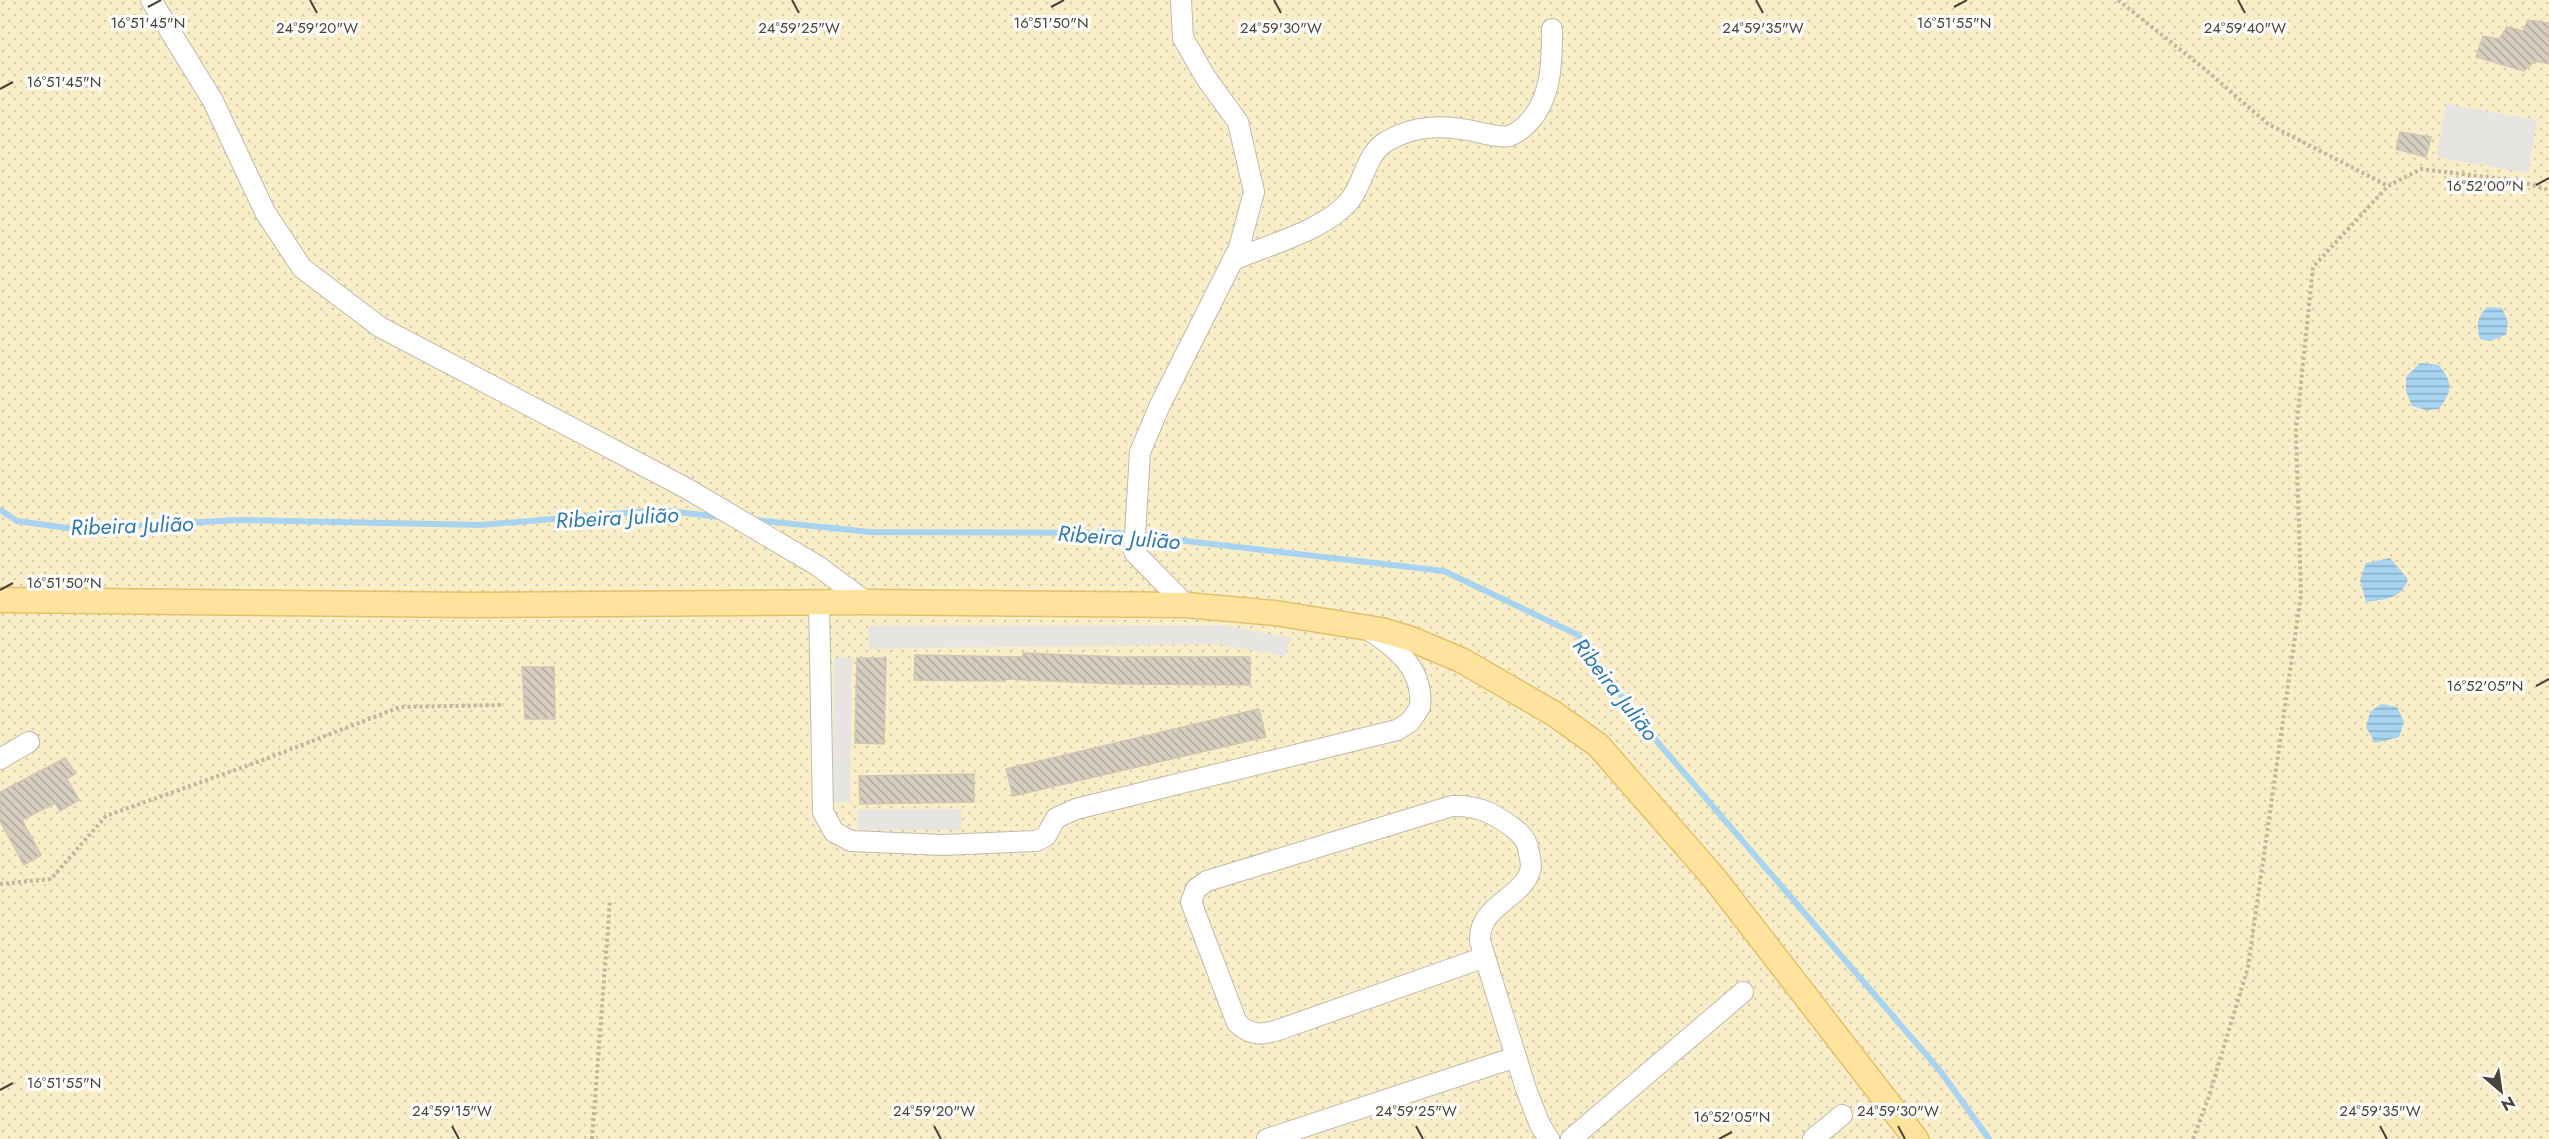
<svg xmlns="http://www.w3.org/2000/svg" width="2549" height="1139" viewBox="0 0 2549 1139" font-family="Jost,sans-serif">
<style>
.sand{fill:url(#sand-dots)}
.parking{fill:#e7e5e2}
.water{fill:url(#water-rules)}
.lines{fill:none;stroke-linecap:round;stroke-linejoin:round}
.stream{stroke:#a8d4f2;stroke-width:6}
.building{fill:url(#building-back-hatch);stroke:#d2c6b3;stroke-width:1.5}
.minor-casing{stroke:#c1baad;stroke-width:22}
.major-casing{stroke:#e5c06a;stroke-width:27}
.path{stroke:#c3b69e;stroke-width:4;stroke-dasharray:3 3;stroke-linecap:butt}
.minor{stroke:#fff;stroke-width:20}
.major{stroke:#ffe29b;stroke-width:24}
.ticks{fill:none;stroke:#4a4339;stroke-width:2}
.labels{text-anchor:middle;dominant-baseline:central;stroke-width:6;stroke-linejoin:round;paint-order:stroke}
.water-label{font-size:22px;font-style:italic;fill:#2e7ab0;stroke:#fff}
.ticks-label{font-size:15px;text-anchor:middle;fill:#4a4339;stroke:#fff;stroke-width:6;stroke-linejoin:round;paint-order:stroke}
</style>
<defs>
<pattern id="sand-dots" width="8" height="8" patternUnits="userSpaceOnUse" patternTransform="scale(1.5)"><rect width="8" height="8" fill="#f9eec8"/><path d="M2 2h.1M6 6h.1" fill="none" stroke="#d7cdad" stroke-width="1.8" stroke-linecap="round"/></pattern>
<pattern id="water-rules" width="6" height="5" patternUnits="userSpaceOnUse" patternTransform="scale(1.5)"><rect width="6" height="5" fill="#a8d4f2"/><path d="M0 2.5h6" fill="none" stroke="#8baec5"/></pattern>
<pattern id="building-back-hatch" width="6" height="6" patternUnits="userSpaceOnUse" patternTransform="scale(1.5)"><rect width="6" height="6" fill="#d7cec0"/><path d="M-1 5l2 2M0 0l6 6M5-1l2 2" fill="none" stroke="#b0a99d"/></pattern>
</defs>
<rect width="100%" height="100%" fill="#f6f2eb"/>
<!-- sand -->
<rect class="sand" x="0" y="0" width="2549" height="1139"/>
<!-- parking -->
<g class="parking">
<path d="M2446 104 2537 120 2528 173 2437 157Z"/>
<path d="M1220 625 1291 638 1285 656 1216 644 869 649 868 626Z"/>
<path d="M834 658H852L850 802H833Z"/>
<path d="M961 809V830H857V810Z"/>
</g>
<!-- water -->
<g class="water">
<path d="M2487 307 2502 308 2508 322 2506 335 2490 341 2480 339C2476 325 2477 317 2487 307Z"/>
<path d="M2420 363 2439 365C2453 384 2453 389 2439 409L2426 410 2412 406 2406 391V377Z"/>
<path d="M2390 558 2408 579C2401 600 2385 599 2366 602L2360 580 2366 563Z"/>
<path d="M2381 704 2397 707 2404 722 2399 737 2375 743 2366 727 2370 712Z"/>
</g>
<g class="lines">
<!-- stream -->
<g class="stream">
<path d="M0 510 17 521 75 529 239 520 480 525 660 510 720 517"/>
<path d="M754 520 870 532 1117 533 1444 571 1578 635 1637 718 1941 1072 1989 1139"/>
</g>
</g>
<!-- building -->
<g class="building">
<path d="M2528 20 2549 23V64L2535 61 2524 71 2476 57 2483 36 2499 39 2507 27 2523 31Z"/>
<path d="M2400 132 2431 137 2426 157 2396 149Z"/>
<path d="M1023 653 1120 657H1250V685L1120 684 1005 679V681L914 680 915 655 1023 657Z"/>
<path d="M857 658H886L884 744 855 743Z"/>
<path d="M522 667H554L555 719H525Z"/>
<path d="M1259 709 1266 737 1013 796 1006 769Z"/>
<path d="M65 758 76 773 67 779 79 800 60 811 55 803 22 820 41 855 24 865 0 821V792Z"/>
<path d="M974 774V802L860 804 859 776Z"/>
</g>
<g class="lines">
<defs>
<g id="minor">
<path d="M151 0 213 101 265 212 302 268 380 327 686 488 818 566 866 602"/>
<path d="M1181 0 1183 38 1206 78 1238 122 1254 192 1239 248 1160 405 1140 452 1134 552 1186 605"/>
<path d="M1233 260C1268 245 1326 230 1350 200 1365 181 1366 151 1389 140 1416 125 1443 125 1473 131 1483 133 1498 138 1509 136 1515 134 1523 128 1528 123 1552 98 1552 62 1552 29"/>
<path d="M819 603 823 812 834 832 851 841 943 845 1036 841 1046 836 1056 818 1076 809 1397 730 1410 722 1420 707C1424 670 1397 648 1369 630"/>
<path d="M0 759 29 742"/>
<path d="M1485 957 1281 1029C1263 1035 1252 1037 1237 1023L1191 902 1196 889 1207 881 1452 806C1476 805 1492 812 1512 827 1521 833 1528 842 1529 853 1530 857 1531 863 1531 867 1526 898 1478 904 1480 941L1526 1089 1540 1125 1549 1139"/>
<path d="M1267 1139 1516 1057"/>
<path d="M1571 1139 1743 992"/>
<path d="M1813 1139 1842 1115"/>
</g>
<path id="major" d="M0 600 472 605 866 602 1186 605 1275 613 1381 630 1411 639 1461 660 1553 713 1598 745 1715 879 1916 1139"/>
</defs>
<!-- minor casing -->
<use href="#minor" class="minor-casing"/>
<!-- major casing -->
<use href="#major" class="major-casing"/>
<!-- path -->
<g class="path">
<path d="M2118 0 2207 71 2268 124 2388 186"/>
<path d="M0 884 51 879 106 816 263 760 400 707 504 705"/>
<path d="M592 1139 610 901"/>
<path d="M2193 1139 2208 1099 2248 967 2301 594 2296 431 2313 267 2388 186 2421 169 2519 181 2549 190"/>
</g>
<!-- minor -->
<use href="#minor" class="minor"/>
<!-- major -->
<use href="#major" class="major"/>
</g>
<!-- ticks -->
<path class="ticks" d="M310 0 317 13M792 0 799 13M1274 0 1281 13M1756 0 1763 13M2238 0 2245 13M148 7 161 0M1051 7 1064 0M1954 7 1967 0M0 89 13 82M2536 185 2549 178M0 590 13 583M2536 686 2549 679M0 1090 13 1083M452 1126 459 1139M934 1126 941 1139M1416 1126 1423 1139M1898 1126 1905 1139M2380 1126 2387 1139M1719 1139 1732 1132"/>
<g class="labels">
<!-- water labels -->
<g class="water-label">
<text transform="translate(617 517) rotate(-3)">Ribeira Julião</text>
<text transform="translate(132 525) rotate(-2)">Ribeira Julião</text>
<text transform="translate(1119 537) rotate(4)">Ribeira Julião</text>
<text transform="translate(1616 689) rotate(52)">Ribeira Julião</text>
</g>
</g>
<g class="ticks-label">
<text x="148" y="28">16°51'45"N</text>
<text x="1051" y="28">16°51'50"N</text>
<text x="1954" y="28">16°51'55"N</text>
<text x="317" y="33">24°59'20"W</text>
<text x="799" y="33">24°59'25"W</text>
<text x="1281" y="33">24°59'30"W</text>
<text x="1763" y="33">24°59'35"W</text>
<text x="2245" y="33">24°59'40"W</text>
<text x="64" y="87">16°51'45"N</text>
<text x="2485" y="191">16°52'00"N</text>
<text x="64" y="588">16°51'50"N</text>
<text x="2485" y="691">16°52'05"N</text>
<text x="64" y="1088">16°51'55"N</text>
<text x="452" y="1116">24°59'15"W</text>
<text x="934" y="1116">24°59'20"W</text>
<text x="1416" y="1116">24°59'25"W</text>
<text x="1898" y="1116">24°59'30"W</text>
<text x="2380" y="1116">24°59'35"W</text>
<text x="1732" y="1122">16°52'05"N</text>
</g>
<!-- north arrow -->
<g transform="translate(2501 1091) rotate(151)" stroke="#ffffff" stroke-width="4.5" paint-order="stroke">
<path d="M0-4.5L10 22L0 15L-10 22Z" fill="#4a4339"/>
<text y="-9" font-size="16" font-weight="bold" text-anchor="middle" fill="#4a4339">N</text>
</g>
</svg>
